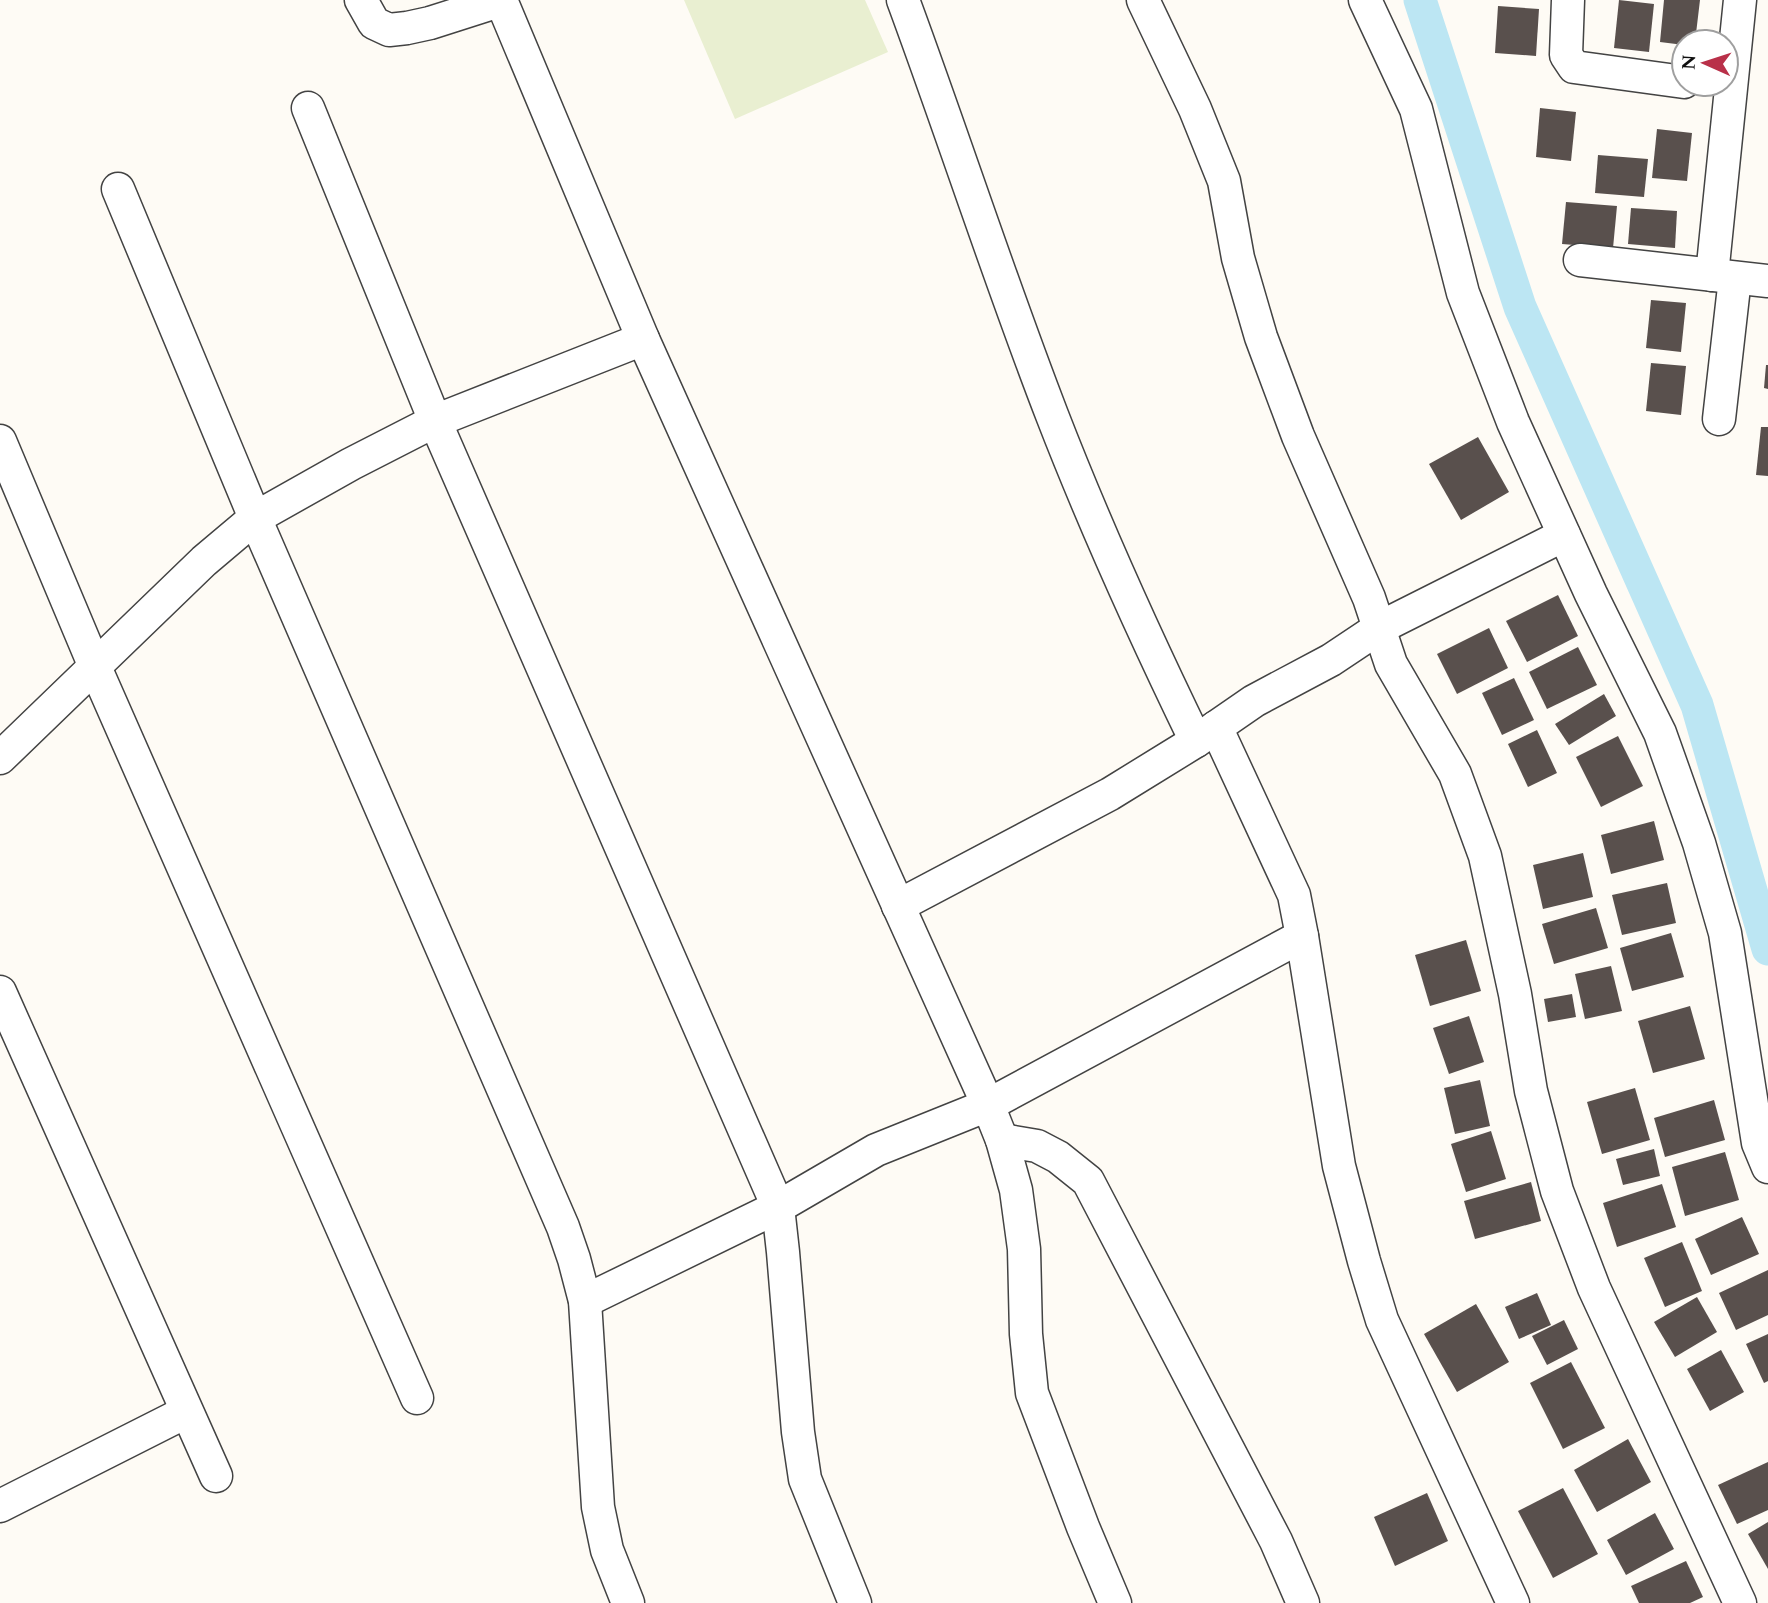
<svg xmlns="http://www.w3.org/2000/svg" width="1768" height="1603" viewBox="0 0 1768 1603" font-family="Spectral,serif">
<style>
.pitch{fill:#e9efd1}
.lines{fill:none;stroke-linecap:round;stroke-linejoin:round}
.canal{stroke:#bce6f3;stroke-width:33}
.building{fill:#59504d}
.minor-casing{stroke:#434343;stroke-width:35}
.minor{stroke:#fff;stroke-width:32}
</style>
<rect width="100%" height="100%" fill="#fefbf5"/>
<!-- pitch -->
<path class="pitch" d="M684 0H865L888 52 735 119Z"/>
<g class="lines">
<!-- canal -->
<path class="canal" d="M1420 0 1520 307 1697 705 1768 949"/>
</g>
<!-- building -->
<g class="building">
<path d="M1619 0 1654 4 1649 52 1614 48Z"/>
<path d="M1664 0H1700L1695 42H1684V45L1660 42Z"/>
<path d="M1498 6 1539 9 1536 56 1495 53Z"/>
<path d="M1540 108 1576 112 1571 161 1536 157Z"/>
<path d="M1657 129 1692 133 1687 181 1652 178Z"/>
<path d="M1598 155 1648 159 1644 197 1595 193Z"/>
<path d="M1566 202 1617 206 1613 248 1562 244Z"/>
<path d="M1631 208 1677 211 1675 248 1628 244Z"/>
<path d="M1651 300 1686 303 1681 352 1646 348Z"/>
<path d="M1651 363 1686 366 1681 415 1646 411Z"/>
<path d="M1766 365H1768V389L1764 388Z"/>
<path d="M1761 427H1768V476L1756 475Z"/>
<path d="M1478 437 1509 492 1461 520 1429 464Z"/>
<path d="M1558 595 1578 636 1527 662 1506 621Z"/>
<path d="M1489 628 1508 668 1457 694 1437 654Z"/>
<path d="M1578 647 1597 685 1547 709 1529 672Z"/>
<path d="M1514 678 1534 720 1502 735 1482 693Z"/>
<path d="M1604 694 1616 716 1569 745 1555 724Z"/>
<path d="M1537 730 1557 773 1528 787 1508 744Z"/>
<path d="M1618 736 1643 786 1601 807 1576 757Z"/>
<path d="M1654 821 1664 860 1611 874 1601 835Z"/>
<path d="M1583 853 1593 897 1543 909 1533 865Z"/>
<path d="M1667 883 1676 923 1622 935 1612 895Z"/>
<path d="M1596 908 1608 948 1554 964 1542 924Z"/>
<path d="M1671 933 1684 977 1632 991 1620 948Z"/>
<path d="M1466 940 1481 991 1430 1006 1415 955Z"/>
<path d="M1611 966 1622 1011 1585 1019 1575 974Z"/>
<path d="M1572 994 1576 1017 1548 1022 1544 999Z"/>
<path d="M1690 1006 1705 1059 1653 1073 1638 1021Z"/>
<path d="M1469 1016 1484 1062 1449 1074 1433 1028Z"/>
<path d="M1480 1080 1490 1126 1455 1134 1444 1088Z"/>
<path d="M1635 1088 1650 1140 1602 1154 1587 1102Z"/>
<path d="M1714 1100 1725 1140 1665 1157 1654 1118Z"/>
<path d="M1491 1131 1506 1179 1466 1192 1451 1144Z"/>
<path d="M1654 1149 1660 1176 1623 1185 1616 1159Z"/>
<path d="M1725 1152 1739 1200 1685 1216 1672 1167Z"/>
<path d="M1531 1182 1541 1221 1475 1239 1464 1201Z"/>
<path d="M1662 1184 1676 1227 1617 1247 1603 1203Z"/>
<path d="M1742 1217 1759 1254 1711 1275 1695 1239Z"/>
<path d="M1682 1242 1702 1291 1665 1307 1644 1258Z"/>
<path d="M1768 1270V1315L1736 1330 1719 1293Z"/>
<path d="M1537 1293 1551 1325 1519 1339 1505 1307Z"/>
<path d="M1697 1297 1717 1332 1675 1357 1654 1322Z"/>
<path d="M1476 1304 1509 1362 1457 1392 1424 1334Z"/>
<path d="M1564 1320 1578 1349 1547 1365 1532 1336Z"/>
<path d="M1768 1334V1381L1764 1383 1746 1344Z"/>
<path d="M1721 1350 1744 1392 1710 1411 1687 1369Z"/>
<path d="M1571 1362 1605 1428 1563 1449 1530 1383Z"/>
<path d="M1628 1439 1651 1482 1597 1512 1574 1470Z"/>
<path d="M1768 1462V1510L1737 1524 1718 1485Z"/>
<path d="M1563 1488 1598 1554 1553 1578 1518 1511Z"/>
<path d="M1427 1493 1448 1541 1395 1566 1374 1517Z"/>
<path d="M1655 1513 1674 1549 1626 1575 1607 1540Z"/>
<path d="M1768 1522V1569L1748 1534Z"/>
<path d="M1686 1561 1703 1597 1690 1603H1639L1631 1586Z"/>
</g>
<g class="lines">
<defs>
<g id="minor">
<path d="M361 0 374 23 389 30 407 28 430 23 502 0"/>
<path d="M501 0 643 339 988 1105 1002 1140 1016 1190 1024 1249 1026 1334 1032 1393 1083 1527 1115 1603"/>
<path d="M903 0C954 138 999 278 1052 415 1095 526 1144 634 1196 741"/>
<path d="M1143 0 1195 109 1224 181 1238 258 1261 337 1298 436 1369 598 1391 664 1455 774 1485 856 1515 994 1531 1091 1557 1191 1594 1288 1740 1603"/>
<path d="M1365 0 1416 109 1463 293 1513 422 1591 594 1660 733 1699 843 1725 933 1758 1143 1768 1167"/>
<path d="M1568 0 1566 55 1574 67 1684 82"/>
<path d="M308 108 435 421 778 1207 783 1252 798 1432 805 1479 855 1603"/>
<path d="M118 189 255 518 563 1227 574 1259 585 1301 598 1507 607 1550 628 1603"/>
<path d="M1580 260 1768 281"/>
<path d="M1712 275 1740 0"/>
<path d="M1719 419 1735 278"/>
<path d="M0 441 95 667 417 1398"/>
<path d="M1216 727 1294 895 1302 936 1339 1166 1364 1261 1382 1320 1513 1603"/>
<path d="M0 758 204 561 255 518 351 464 435 421 643 339"/>
<path d="M898 906 1110 794 1196 741 1254 701 1331 660 1379 628 1564 535"/>
<path d="M0 992 216 1476"/>
<path d="M1002 1140 1037 1146 1058 1157 1088 1181 1276 1541 1303 1603"/>
<path d="M585 1301 778 1207 876 1150 988 1105 1302 936"/>
<path d="M0 1506 186 1412"/>
</g>
</defs>
<!-- minor casing -->
<use href="#minor" class="minor-casing"/>
<!-- minor -->
<use href="#minor" class="minor"/>
</g>
<!-- north arrow -->
<g transform="translate(1705 63) rotate(273)"><circle r="33" fill="#ffffff" stroke="#9f9f9f" stroke-width="2"/>
<path d="M0-5L12 26L0 18L-12 26Z" fill="#b93049"/>
<text y="-10" font-size="19" font-weight="bold" text-anchor="middle" fill="#101010">N</text>
</g>
</svg>
